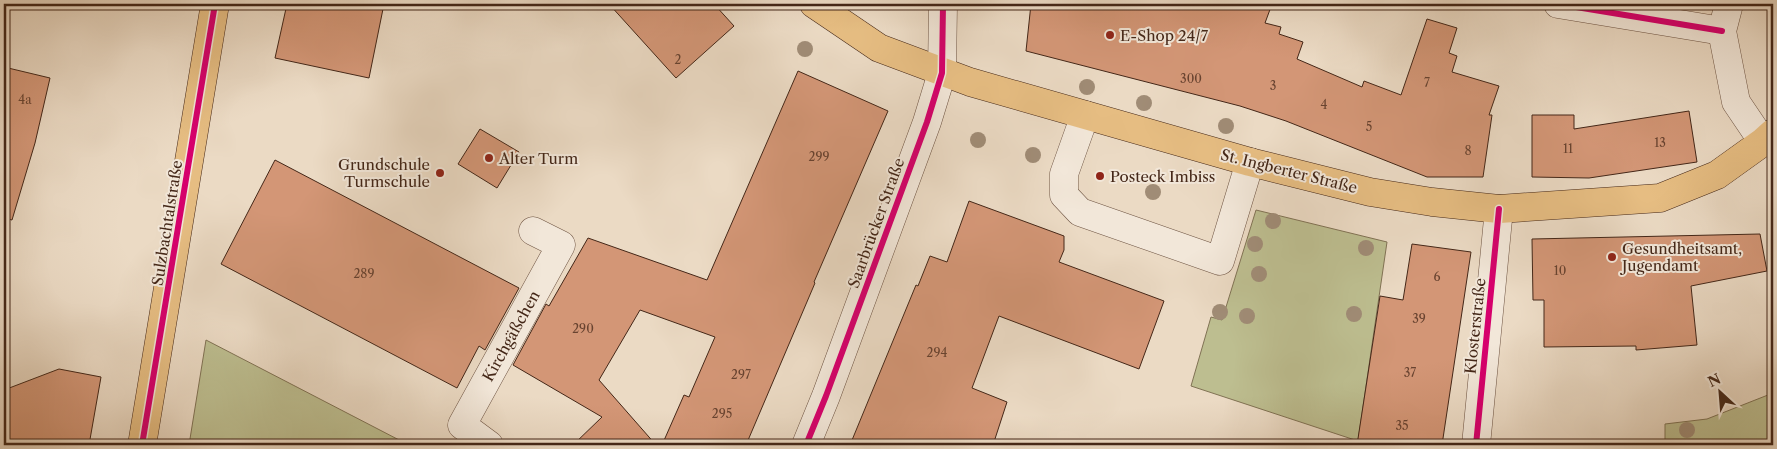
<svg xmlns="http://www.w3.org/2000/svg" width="1777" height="449" viewBox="0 0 1777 449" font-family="'Libre Caslon Text',serif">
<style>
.green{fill:#bdbe90;stroke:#807254}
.building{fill:#d39676;stroke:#442718}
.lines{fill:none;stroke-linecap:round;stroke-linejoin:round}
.minor-casing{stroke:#6e5443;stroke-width:29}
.major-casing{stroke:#442718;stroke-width:29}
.minor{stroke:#f2e7d9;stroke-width:28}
.major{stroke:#e6bd82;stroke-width:28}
.cycleway-casing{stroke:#f2e7d9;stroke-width:9}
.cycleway{stroke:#d6006c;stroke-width:6}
.tree{fill:#a08c76}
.poi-dot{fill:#8f2418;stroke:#f2e7d9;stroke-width:2}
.labels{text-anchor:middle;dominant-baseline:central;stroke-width:4;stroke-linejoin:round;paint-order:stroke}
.number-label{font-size:12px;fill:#684330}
.poi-label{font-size:15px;fill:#442718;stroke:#f2e7d9;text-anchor:start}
.street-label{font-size:15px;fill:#442718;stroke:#f2e7d9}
</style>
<rect width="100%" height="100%" fill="#ebdac4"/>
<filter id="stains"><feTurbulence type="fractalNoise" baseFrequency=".004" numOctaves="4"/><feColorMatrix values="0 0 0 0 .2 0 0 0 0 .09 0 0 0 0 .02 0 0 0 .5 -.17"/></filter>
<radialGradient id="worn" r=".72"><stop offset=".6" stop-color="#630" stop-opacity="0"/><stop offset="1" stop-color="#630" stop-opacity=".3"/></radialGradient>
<!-- green -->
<g class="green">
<path d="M1256 210 1387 242 1358 441 1191 386 1211 317 1222 320Z"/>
<path d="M206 340 403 442 410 445H189Z"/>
<path d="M1773 393V445H1665V424L1707 419Z"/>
</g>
<!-- building -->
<g class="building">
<path d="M287 4H384L369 78 275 58Z"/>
<path d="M609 4H714L734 26 676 78Z"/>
<path d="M1031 4H1272L1265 23 1281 27 1279 34 1303 42 1297 59 1362 87 1364 81 1401 95 1427 19 1457 28 1449 53 1457 56 1452 72 1499 86 1489 115H1492L1483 177H1427L1286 121 1240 106 1026 51Z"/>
<path d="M4 67 50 78 35 143 12 220 4 218Z"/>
<path d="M798 71 888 111 814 282 815 283 746 445H662L684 395 689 397 715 337 640 310 599 380 656 445H573L602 417 513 365 546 304 549 306 588 238 707 280Z"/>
<path d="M1689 111 1697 162 1589 178 1532 177V115H1574V129Z"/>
<path d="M480 129 519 152 497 188 458 164Z"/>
<path d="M275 160 519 288 485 350 479 346 457 388 221 264Z"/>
<path d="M969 201 1064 236V250L1059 262 1164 301 1139 369 999 316 972 388 1007 402 993 445H850L916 285 918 286 930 256 947 262Z"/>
<path d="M1760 234 1767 271 1691 286 1697 345 1636 350V346L1544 347V300H1533L1532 239Z"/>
<path d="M1412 244 1471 252 1442 445H1357L1380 296 1403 300Z"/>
<path d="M59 369 101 377 89 445H4V390Z"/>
</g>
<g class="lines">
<defs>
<g id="minor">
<path d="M1558 4 1722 31"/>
<path d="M1729 4 1722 31 1736 102 1763 142"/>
<path d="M1085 115 1064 174V195L1080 212 1220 261 1250 162"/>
<path d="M489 445 462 425 561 245 533 231"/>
<path d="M806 445 826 396 927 122 942 73 943 4"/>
<path d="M1476 445 1499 209"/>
</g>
<g id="major">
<path d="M814 4 879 48 970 82 1250 162 1370 192 1432 202 1499 209 1660 198 1717 175 1763 142 1773 133"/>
<path d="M142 445 215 4"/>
</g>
</defs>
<!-- minor casing -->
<use href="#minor" class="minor-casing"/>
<!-- major casing -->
<use href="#major" class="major-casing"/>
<!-- minor -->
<use href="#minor" class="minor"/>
<!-- major -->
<use href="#major" class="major"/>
<defs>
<g id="cycleway">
<path d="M1558 4 1722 31"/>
<path d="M142 445 215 4"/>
<path d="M806 445 826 396 927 122 942 73 943 4"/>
<path d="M1476 445 1499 209"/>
</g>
</defs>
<!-- cycleway casing -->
<use href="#cycleway" class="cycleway-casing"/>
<!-- cycleway -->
<use href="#cycleway" class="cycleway"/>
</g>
<!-- trees -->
<g class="tree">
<circle cx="805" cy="49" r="8"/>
<circle cx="1087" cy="87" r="8"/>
<circle cx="1144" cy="103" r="8"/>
<circle cx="1226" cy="126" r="8"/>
<circle cx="978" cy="140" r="8"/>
<circle cx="1033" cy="155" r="8"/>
<circle cx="1153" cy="192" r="8"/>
<circle cx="1273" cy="221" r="8"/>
<circle cx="1255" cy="244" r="8"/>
<circle cx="1366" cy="248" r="8"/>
<circle cx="1259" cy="274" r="8"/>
<circle cx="1220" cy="312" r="8"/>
<circle cx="1354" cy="314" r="8"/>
<circle cx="1247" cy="316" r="8"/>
<circle cx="1687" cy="430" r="8"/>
</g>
<!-- markers -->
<g class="poi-dot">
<circle cx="1110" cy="35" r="5"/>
<circle cx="489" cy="158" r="5"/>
<circle cx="440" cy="173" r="5"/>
<circle cx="1100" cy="176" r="5"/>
<circle cx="1612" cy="257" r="5"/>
</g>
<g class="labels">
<!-- number labels -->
<g class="number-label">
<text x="678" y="59">2</text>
<text x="1191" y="78">300</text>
<text x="1427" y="82">7</text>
<text x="1273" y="85">3</text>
<text x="25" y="99">4a</text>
<text x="1324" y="104">4</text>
<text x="1369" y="126">5</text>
<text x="1660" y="142">13</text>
<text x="1568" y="148">11</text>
<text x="1468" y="150">8</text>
<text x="819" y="156">299</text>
<text x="1560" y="270">10</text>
<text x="364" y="273">289</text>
<text x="1437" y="276">6</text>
<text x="1419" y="318">39</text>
<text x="583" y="328">290</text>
<text x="937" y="352">294</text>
<text x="1410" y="372">37</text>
<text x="741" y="374">297</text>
<text x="722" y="413">295</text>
<text x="1402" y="425">35</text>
</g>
<!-- poi labels -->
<g class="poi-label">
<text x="1120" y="35">E-Shop 24/7</text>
<text x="499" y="158">Alter Turm</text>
<text x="430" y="164" text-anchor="end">Grundschule<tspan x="430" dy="17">Turmschule</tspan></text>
<text x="1110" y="176">Posteck Imbiss</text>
<text x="1622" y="248">Gesundheitsamt,<tspan x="1622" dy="17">Jugendamt</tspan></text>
</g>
<!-- street labels -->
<g class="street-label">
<text transform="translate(1289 171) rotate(14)">St. Ingberter Straße</text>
<text transform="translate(167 223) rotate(-81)">Sulzbachtalstraße</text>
<text transform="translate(876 223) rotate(-70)">Saarbrücker Straße</text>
<text transform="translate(1475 326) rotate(-84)">Klosterstraße</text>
<text transform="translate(511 336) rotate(-61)">Kirchgäßchen</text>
</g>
</g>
<!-- margin -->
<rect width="1777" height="449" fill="none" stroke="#ebdac4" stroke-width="20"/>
<rect x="5" y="5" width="1767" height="439" fill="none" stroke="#442718" stroke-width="2.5"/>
<rect x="10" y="10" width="1757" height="429" fill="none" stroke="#442718"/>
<!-- north arrow -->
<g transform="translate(1720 392) rotate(334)" stroke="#f2e7d9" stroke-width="4" paint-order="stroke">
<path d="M0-4L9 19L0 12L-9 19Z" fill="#442718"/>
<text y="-8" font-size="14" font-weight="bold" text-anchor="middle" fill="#442718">N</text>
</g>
<rect width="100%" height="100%" filter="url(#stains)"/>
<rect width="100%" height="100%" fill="url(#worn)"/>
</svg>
